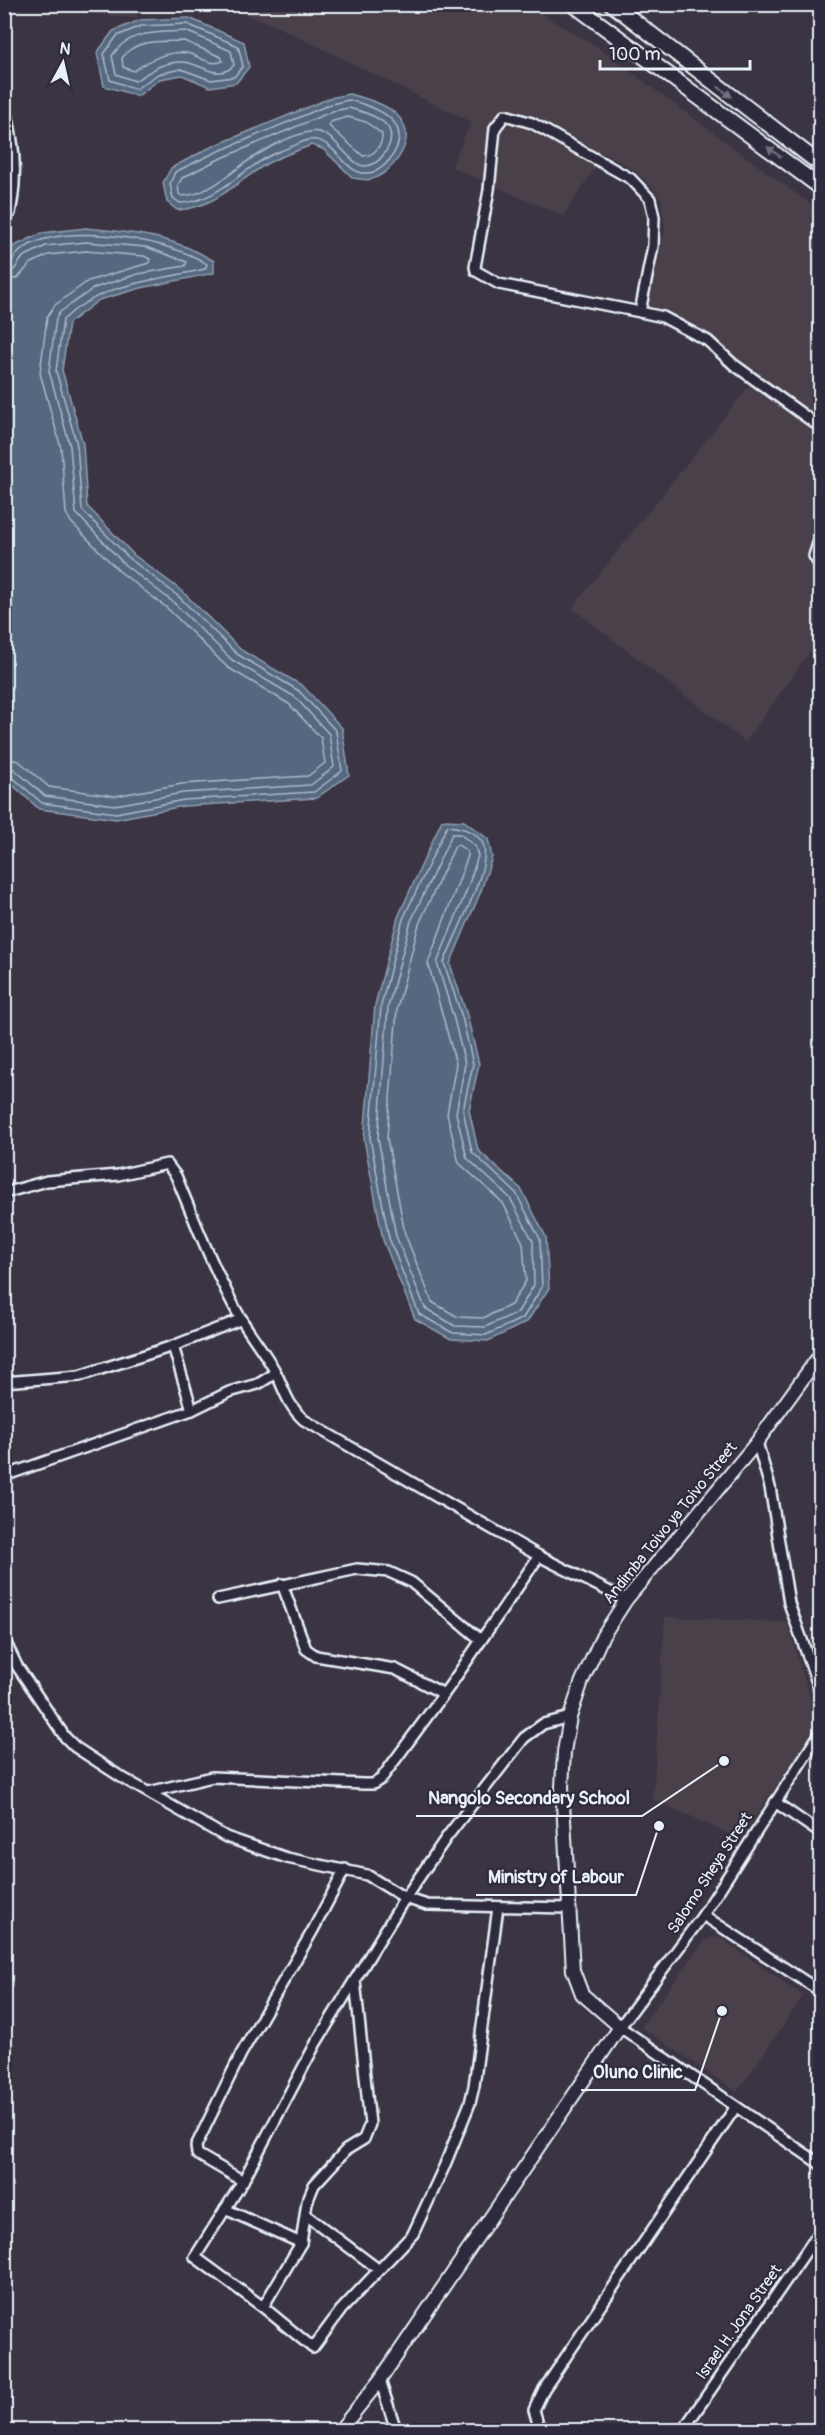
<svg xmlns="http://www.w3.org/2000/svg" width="825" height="2435" viewBox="0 0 825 2435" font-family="Pangolin,sans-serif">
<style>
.built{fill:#49414a}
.water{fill:#556880;stroke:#909fb0;stroke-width:1.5}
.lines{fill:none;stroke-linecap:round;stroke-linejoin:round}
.shore{stroke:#adbac8;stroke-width:1.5}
.street-casing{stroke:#e8f1f8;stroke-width:14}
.secondary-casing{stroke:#e8f1f8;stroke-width:16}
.primary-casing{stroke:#e8f1f8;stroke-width:18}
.street{stroke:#2f2a3d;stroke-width:9}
.secondary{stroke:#2f2a3d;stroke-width:12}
.primary{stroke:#2f2a3d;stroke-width:14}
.oneway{fill:#70707e}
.labels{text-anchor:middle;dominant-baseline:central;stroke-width:4.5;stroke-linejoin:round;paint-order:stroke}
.street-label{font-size:16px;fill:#e8f1f8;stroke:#2f2a3d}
.leader{fill:none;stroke:#e8f1f8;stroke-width:2}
.callout-dot{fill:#e8f1f8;stroke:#2f2a3d;stroke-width:2}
.callout-label{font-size:18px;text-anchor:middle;font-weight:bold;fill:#e8f1f8;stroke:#2f2a3d;stroke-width:4.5;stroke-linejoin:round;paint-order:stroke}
</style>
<rect width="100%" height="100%" fill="#3b3443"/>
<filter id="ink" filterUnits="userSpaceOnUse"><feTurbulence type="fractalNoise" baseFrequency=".0167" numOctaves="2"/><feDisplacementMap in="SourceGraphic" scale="12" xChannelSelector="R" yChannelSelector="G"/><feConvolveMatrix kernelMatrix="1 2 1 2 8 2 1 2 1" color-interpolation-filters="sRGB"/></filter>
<g filter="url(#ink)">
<!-- built -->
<g class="built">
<path d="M11 5H139L135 18Z"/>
<path d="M216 5H525L590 42 820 211V638L745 742 572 608 757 376 702 333 646 306 665 230 661 198 637 172 605 153 563 216 451 167 471 122 270 23Z"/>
<path d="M665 1617 787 1622 818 1724 740 1839 653 1799Z"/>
<path d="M718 1936 803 1996 737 2092 641 2027 704 1941Z"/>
</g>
<!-- water -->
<g class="water">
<path d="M189 18 244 42 249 67 236 83 210 87 182 75 160 79 138 96 104 86 97 53 113 31 140 20Z"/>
<path d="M349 94C367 99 395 105 404 125 413 145 391 174 372 179 366 181 359 179 353 178L323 149 311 145C297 151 281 156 268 163 237 181 216 208 177 210L167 202 163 183 171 168 209 148 330 98Z"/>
<path d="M86 228C135 233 171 235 214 261V273L141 288 99 300 69 323 62 370 83 444 87 506 134 555 182 591 241 650 303 686 342 728 349 775 316 798 184 806 116 819 39 809 5 778V264L12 247 42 233Z"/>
<path d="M442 820 464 821 488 839 492 857 481 891 450 964 467 1015 479 1064 469 1110 478 1150 521 1189 546 1237 549 1288 527 1322 488 1341 451 1339 415 1319 383 1240 364 1139 375 1005 398 917Z"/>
</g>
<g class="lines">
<!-- shore -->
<g class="shore">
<path d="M187 24 238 46 243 66 234 77 211 80 181 69 158 74 136 89 110 80 104 54 117 36 141 26Z"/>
<path d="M186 31 231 51 234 65C218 83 200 62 182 62 161 62 151 71 135 81L116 74 112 56C129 29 157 33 186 31Z"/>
<path d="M184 41 221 57 223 61C210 67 200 56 187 53 167 50 149 60 134 71L123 67 122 58C135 38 162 42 184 41Z"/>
<path d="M349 100C380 108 416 123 390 159 385 166 376 173 367 173 344 175 335 137 310 140 305 140 298 144 293 146 283 150 272 154 264 159 237 175 212 203 180 203L173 198 170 184 175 172 212 154 331 104Z"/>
<path d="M349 108C372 114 405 124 384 154 380 160 374 165 366 166 348 167 335 127 309 132 294 135 275 144 262 152 237 165 213 195 182 196L179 194 178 185 182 178 215 161 333 111Z"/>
<path d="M348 117 366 122 382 134C383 145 374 156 363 156L329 126 330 122Z"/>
<path d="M4 264 11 262C38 214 169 238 207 264L205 269C156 281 101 282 63 320L56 371 77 445 82 510 130 559 178 596 237 654 299 691 336 731 342 771 314 792 184 800 116 813 42 803 11 776 4 774"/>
<path d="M4 272 14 270 23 257 46 246 86 242 146 247 187 262 185 266 138 274 94 288 60 312 56 318 49 371 70 446 76 513 125 565 173 602 232 660 295 697 329 734 334 767 311 785 183 793 115 805 45 796 14 769 4 767"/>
<path d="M4 281 18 278 30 264 48 255 86 251 144 256 150 259 149 263 88 281 55 305 47 317 40 373 61 448 66 513 71 522 119 571 167 608 227 667 289 704 321 738 325 763 308 776 182 784 115 796 49 787 19 761 4 758"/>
<path d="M447 826C459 827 477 831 483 844 493 866 452 939 444 963L462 1017 473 1064 463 1110 472 1152 516 1193 540 1239 542 1287 523 1318 486 1335 453 1333 419 1314 389 1238 370 1138 381 1006 403 919Z"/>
<path d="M452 834H460L475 846 478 856 468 887 437 963 454 1019 465 1064 456 1113 467 1158 510 1198 533 1241 534 1285 518 1312 485 1327 455 1326 425 1308 396 1236 378 1138 388 1007 411 921Z"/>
<path d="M458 845 467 851 468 856 428 963 456 1064 447 1114 459 1163 503 1203 523 1243 526 1281 511 1305 483 1318 458 1317 432 1302 405 1234 387 1138 397 1009 419 924 455 846Z"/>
</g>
<defs>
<g id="street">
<path d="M4 99C13 140 19 171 10 213L4 217"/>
<path d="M505 115 532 123 631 179 650 199 654 217 653 246 640 312 499 284 476 271 475 267 489 190 495 128Z"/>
<path d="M640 312 663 317 708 341 733 364 820 427"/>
<path d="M820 537 814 556 820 566"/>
<path d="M4 1193 47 1181 118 1175 167 1164 176 1176C196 1224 215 1273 241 1319 252 1337 266 1354 276 1373 285 1391 288 1406 304 1420L539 1556 626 1600"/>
<path d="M173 1346 192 1410"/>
<path d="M4 1382 79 1376 173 1346 242 1319"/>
<path d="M757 1442 770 1487 789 1603 820 1691"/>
<path d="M4 1476 192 1410 229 1392 258 1384 276 1373"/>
<path d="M282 1584 306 1649 316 1656 395 1669 444 1694"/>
<path d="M218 1599 357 1569 389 1572 411 1582 481 1640"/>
<path d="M4 1639 17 1666 65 1737 75 1747 121 1777 226 1837 287 1858 367 1875 405 1898 427 1905 568 1908"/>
<path d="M820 1733 703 1915 620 2027 820 2164"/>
<path d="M149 1792 212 1777 363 1784H373L381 1779 449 1687 539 1556"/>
<path d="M775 1802 820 1833"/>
<path d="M498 1907 474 2086 470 2103 444 2167 413 2234 341 2310 313 2348 263 2307 195 2257 243 2181 316 2043 405 1898 446 1838 524 1738 543 1724 570 1717"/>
<path d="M703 1915 820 1991"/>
<path d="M243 2181 197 2154 196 2146 241 2054 313 1930 345 1869"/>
<path d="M225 2209 301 2243"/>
<path d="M306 2215 378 2269"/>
<path d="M263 2307 301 2243 307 2202 314 2185 346 2150 364 2139 370 2124 355 1980"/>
<path d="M380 2380 396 2430"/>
<path d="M540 2430 534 2410 544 2389 735 2108"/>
<path d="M683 2430 820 2231"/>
</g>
<path id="secondary" d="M340 2430 380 2380 620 2027 582 1994 573 1970 562 1787 564 1752 570 1717 582 1681 602 1637 626 1600 757 1442 820 1355"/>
<g id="primary">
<path d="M573 4 820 187"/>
<path d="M612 4 820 164"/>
</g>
</defs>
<!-- street casing -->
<use href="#street" class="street-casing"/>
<!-- secondary casing -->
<use href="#secondary" class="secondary-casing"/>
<!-- primary casing -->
<use href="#primary" class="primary-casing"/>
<!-- street -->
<use href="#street" class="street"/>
<!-- secondary -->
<use href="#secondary" class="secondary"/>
<!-- primary -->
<use href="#primary" class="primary"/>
</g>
<!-- one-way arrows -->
<defs><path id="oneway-solid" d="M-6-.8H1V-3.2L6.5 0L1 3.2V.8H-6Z" transform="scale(1.5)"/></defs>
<g class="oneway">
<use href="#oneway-solid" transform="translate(725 92) rotate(37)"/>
<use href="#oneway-solid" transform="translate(774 152) rotate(-143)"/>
</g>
</g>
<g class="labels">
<!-- street labels -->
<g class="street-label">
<text transform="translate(670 1523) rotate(-51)">Andimba Toivo ya Toivo Street</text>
<text transform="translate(710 1873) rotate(-57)">Salomo Sheya Street</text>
<text transform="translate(739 2322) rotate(-55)">Israel H. Jona Street</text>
</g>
</g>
<!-- callouts -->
<path class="leader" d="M724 1761L642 1816H416M659 1826L636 1895H476M722 2011L695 2090H581"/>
<g class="callout-dot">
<circle cx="724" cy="1761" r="6"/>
<circle cx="659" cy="1826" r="6"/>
<circle cx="722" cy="2011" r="6"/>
</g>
<g class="callout-label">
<text x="529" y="1804">Nangolo Secondary School</text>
<text x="556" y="1883">Ministry of Labour</text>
<text x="638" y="2078">Oluno Clinic</text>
</g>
<!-- margin -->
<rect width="825" height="2435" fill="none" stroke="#2f2a3d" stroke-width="24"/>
<rect x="12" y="12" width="801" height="2411" fill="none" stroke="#e8f1f8" stroke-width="2" filter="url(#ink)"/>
<!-- north arrow -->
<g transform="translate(63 63) rotate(8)" stroke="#2f2a3d" stroke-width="4.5" paint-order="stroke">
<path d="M0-4.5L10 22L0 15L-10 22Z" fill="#e8f1f8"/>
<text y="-9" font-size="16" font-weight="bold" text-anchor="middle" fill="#e8f1f8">N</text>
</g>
<!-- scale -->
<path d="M600 60v9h150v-9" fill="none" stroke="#e8f1f8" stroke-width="3"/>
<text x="609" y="60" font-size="18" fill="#e8f1f8" stroke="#2f2a3d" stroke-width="4.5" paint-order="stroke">100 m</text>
</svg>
